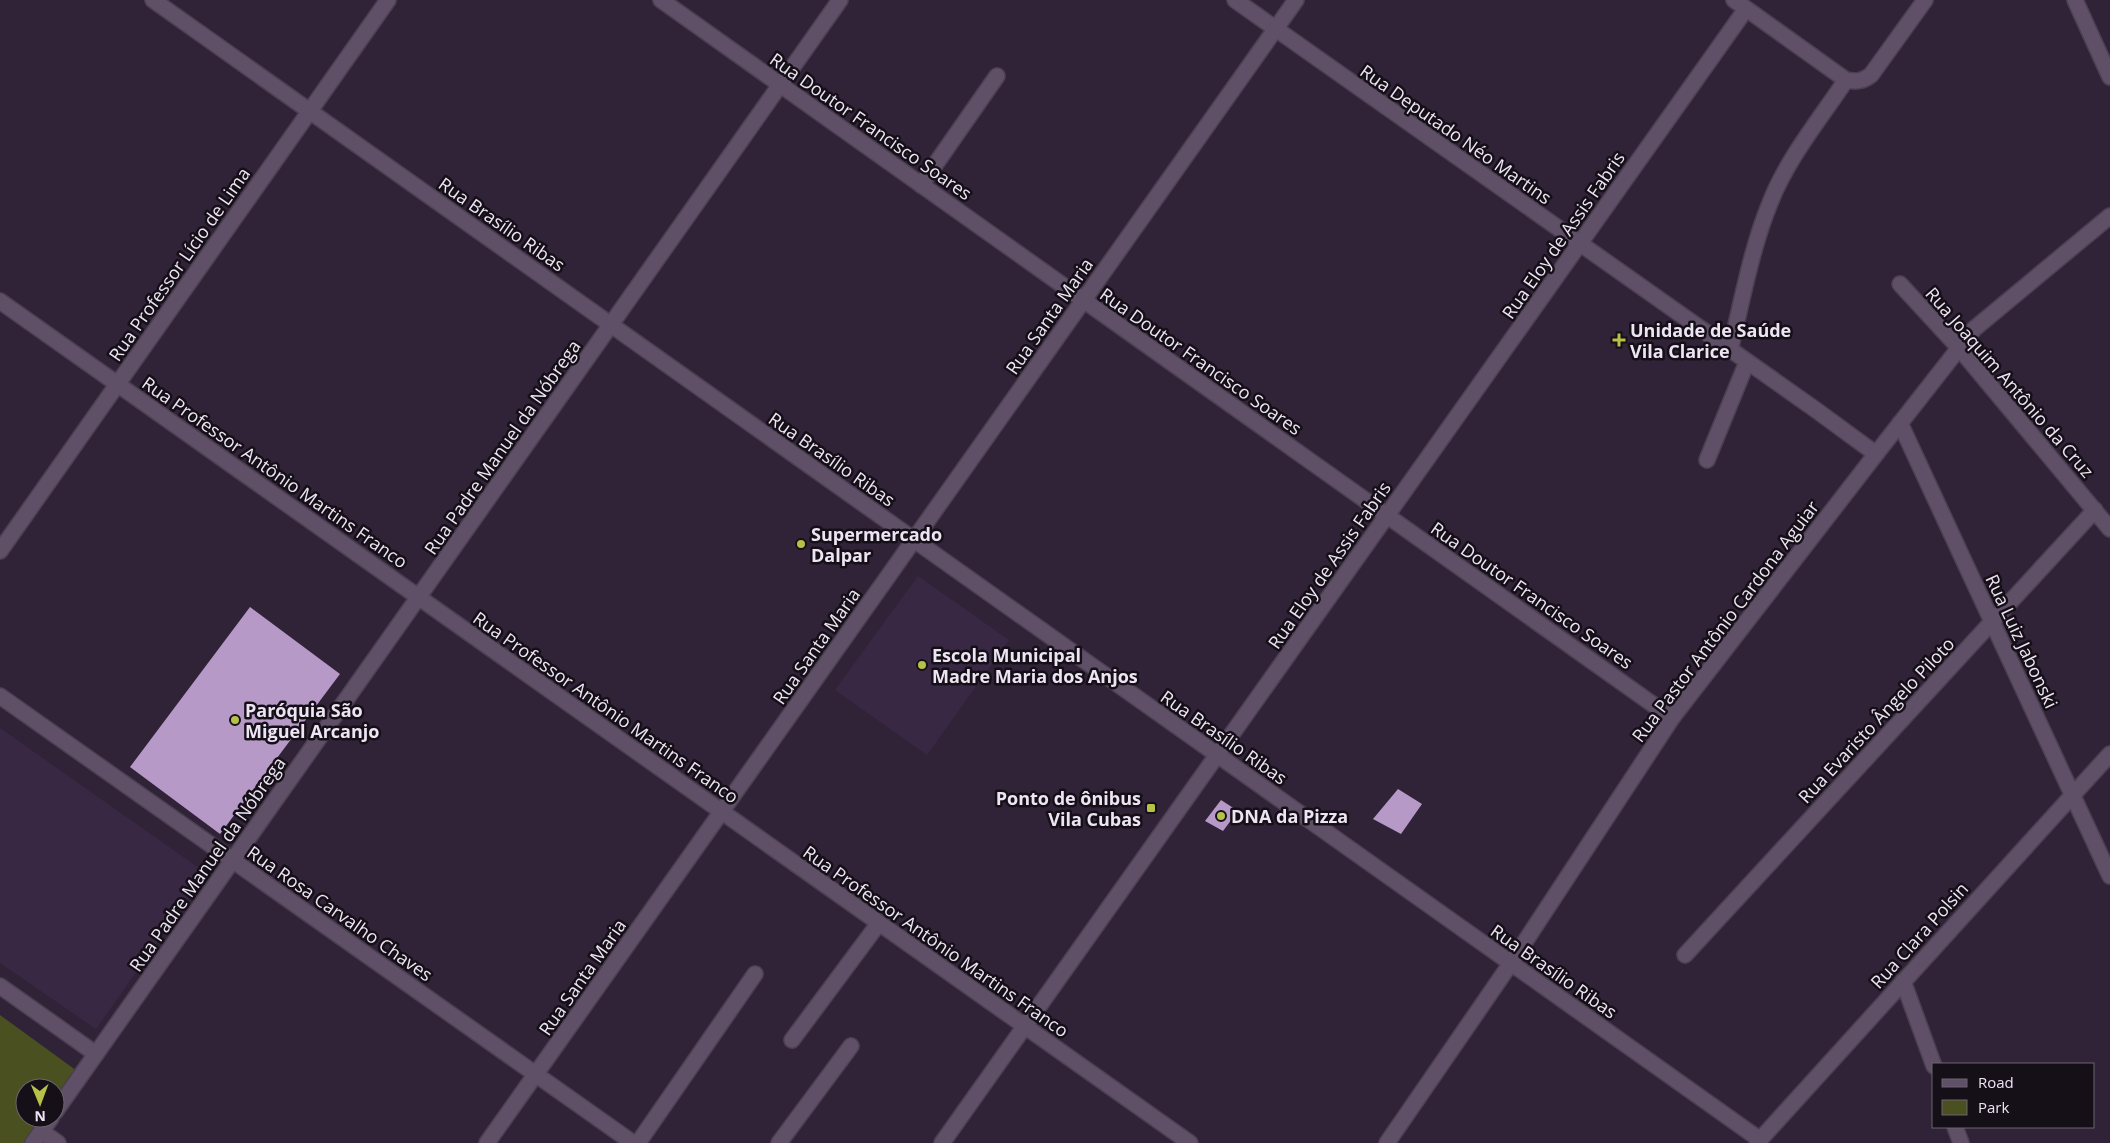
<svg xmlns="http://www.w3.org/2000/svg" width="2110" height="1143" viewBox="0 0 2110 1143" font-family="'Open Sans',sans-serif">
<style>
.built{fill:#392843}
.green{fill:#4b5020}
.building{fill:#b699c7}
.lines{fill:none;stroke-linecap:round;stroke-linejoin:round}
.minor-casing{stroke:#4b3f51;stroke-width:18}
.minor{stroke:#5f5067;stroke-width:15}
.poi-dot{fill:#b6c148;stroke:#150f18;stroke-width:2}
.labels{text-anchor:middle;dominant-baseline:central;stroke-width:5;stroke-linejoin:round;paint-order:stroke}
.street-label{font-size:18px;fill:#eee5f4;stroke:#150f18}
.poi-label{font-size:18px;font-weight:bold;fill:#eee5f4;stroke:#150f18;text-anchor:start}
</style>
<rect width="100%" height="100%" fill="#302237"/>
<!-- built -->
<g class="built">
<path d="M918 576 1009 640 927 755 835 690Z"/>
<path d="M0 728 206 873 96 1029 0 963Z"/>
</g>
<!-- green -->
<path class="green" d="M0 1015 77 1071 55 1100V1088H25V1118H42L24 1143H0Z"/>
<!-- building -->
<g class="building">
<path d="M250 607 340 674 220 834 130 767Z"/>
<path d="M1398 789 1422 804 1401 834 1373 819Z"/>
<path d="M1221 800 1238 811 1223 831 1205 821Z"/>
</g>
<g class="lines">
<defs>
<g id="minor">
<path d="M153 0 1759 1139"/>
<path d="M661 0 1672 718"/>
<path d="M1235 0 1816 410 1876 454"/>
<path d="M1734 0 1846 80C1857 82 1863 81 1871 75L1925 0"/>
<path d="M2075 0 2110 77"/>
<path d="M921 185 997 76"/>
<path d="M1900 284 1959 348 2110 529"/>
<path d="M0 301 1190 1143"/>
<path d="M1730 350C1742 302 1751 249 1770 203 1787 159 1820 119 1846 80"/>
<path d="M1900 423 2110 876"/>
<path d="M1707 460 1747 362"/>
<path d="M0 551 388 0"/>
<path d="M0 696 633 1143"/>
<path d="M1685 955 2095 510"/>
<path d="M1903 981 1934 1066"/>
<path d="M0 986 96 1054"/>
<path d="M792 1040 879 923"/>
<path d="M55 1112 840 0"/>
<path d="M1955 1127 1961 1143"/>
<path d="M41 1131 58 1143"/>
<path d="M33 1143 51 1118"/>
<path d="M487 1143 1296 0"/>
<path d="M638 1143 755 974"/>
<path d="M779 1143 851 1046"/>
<path d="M942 1143 1746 9"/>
<path d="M1387 1143 1511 963 1672 718 1876 454 1974 329 2110 216"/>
<path d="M1757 1143 2110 754"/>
</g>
</defs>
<!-- minor casing -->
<use href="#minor" class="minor-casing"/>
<!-- minor -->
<use href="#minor" class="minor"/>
</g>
<!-- markers -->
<g class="poi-dot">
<path d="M1616.5 332.5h5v5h5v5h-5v5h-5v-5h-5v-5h5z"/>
<circle cx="801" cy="544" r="5"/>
<circle cx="922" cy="665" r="5"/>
<circle cx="235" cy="720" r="5"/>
<rect x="1146" y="803" width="10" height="10" rx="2.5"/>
<circle cx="1221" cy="816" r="5"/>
</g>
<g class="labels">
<!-- street labels -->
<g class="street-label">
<text transform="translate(871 126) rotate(35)">Rua Doutor Francisco Soares</text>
<text transform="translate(1456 134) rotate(35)">Rua Deputado Néo Martins</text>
<text transform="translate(502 224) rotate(35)">Rua Brasílio Ribas</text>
<text transform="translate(1563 235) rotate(-55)">Rua Eloy de Assis Fabris</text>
<text transform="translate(179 264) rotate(-55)">Rua Professor Lício de Lima</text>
<text transform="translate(1049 316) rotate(-55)">Rua Santa Maria</text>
<text transform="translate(1201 361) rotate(35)">Rua Doutor Francisco Soares</text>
<text transform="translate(2010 382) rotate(49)">Rua Joaquim Antônio da Cruz</text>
<text transform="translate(502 447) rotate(-55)">Rua Padre Manuel da Nóbrega</text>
<text transform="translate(832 459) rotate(35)">Rua Brasílio Ribas</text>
<text transform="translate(275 472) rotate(35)">Rua Professor Antônio Martins Franco</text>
<text transform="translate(1329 565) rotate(-55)">Rua Eloy de Assis Fabris</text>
<text transform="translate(1532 595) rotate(35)">Rua Doutor Francisco Soares</text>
<text transform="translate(1725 621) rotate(-53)">Rua Pastor Antônio Cardona Aguiar</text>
<text transform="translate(2022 641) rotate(65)">Rua Luiz Jabonski</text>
<text transform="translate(816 646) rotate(-55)">Rua Santa Maria</text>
<text transform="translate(606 707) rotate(35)">Rua Professor Antônio Martins Franco</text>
<text transform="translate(1876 720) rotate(-47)">Rua Evaristo Ângelo Piloto</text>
<text transform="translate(1224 737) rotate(35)">Rua Brasílio Ribas</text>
<text transform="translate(207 864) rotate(-55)">Rua Padre Manuel da Nóbrega</text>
<text transform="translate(340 913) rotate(35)">Rua Rosa Carvalho Chaves</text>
<text transform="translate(1919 935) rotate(-48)">Rua Clara Polsin</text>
<text transform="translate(936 941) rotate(35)">Rua Professor Antônio Martins Franco</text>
<text transform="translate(1554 971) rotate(35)">Rua Brasílio Ribas</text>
<text transform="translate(582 977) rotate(-55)">Rua Santa Maria</text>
</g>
<!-- poi labels -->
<g class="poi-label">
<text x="1630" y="330">Unidade de Saúde<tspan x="1630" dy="21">Vila Clarice</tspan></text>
<text x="811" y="534">Supermercado<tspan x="811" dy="21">Dalpar</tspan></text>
<text x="932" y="655">Escola Municipal<tspan x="932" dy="21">Madre Maria dos Anjos</tspan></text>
<text x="245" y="710">Paróquia São<tspan x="245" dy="21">Miguel Arcanjo</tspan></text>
<text x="1141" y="798" text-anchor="end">Ponto de ônibus<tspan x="1141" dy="21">Vila Cubas</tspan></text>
<text x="1231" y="816">DNA da Pizza</text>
</g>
</g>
<!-- legend -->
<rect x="1932" y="1063" width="162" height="65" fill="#150f18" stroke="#6c6570"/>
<rect x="1942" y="1079" width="25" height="8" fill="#5f5067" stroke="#6c6570"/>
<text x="1978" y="1088" font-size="15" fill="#eee5f4">Road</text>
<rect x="1942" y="1100" width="25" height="15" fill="#4b5020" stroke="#6c6570"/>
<text x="1978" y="1113" font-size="15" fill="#eee5f4">Park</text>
<!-- north arrow -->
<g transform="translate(40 1103) rotate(179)"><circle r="24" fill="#150f18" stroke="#6c6570"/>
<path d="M0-4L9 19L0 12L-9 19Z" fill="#b6c148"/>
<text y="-8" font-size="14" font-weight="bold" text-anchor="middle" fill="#eee5f4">N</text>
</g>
</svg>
